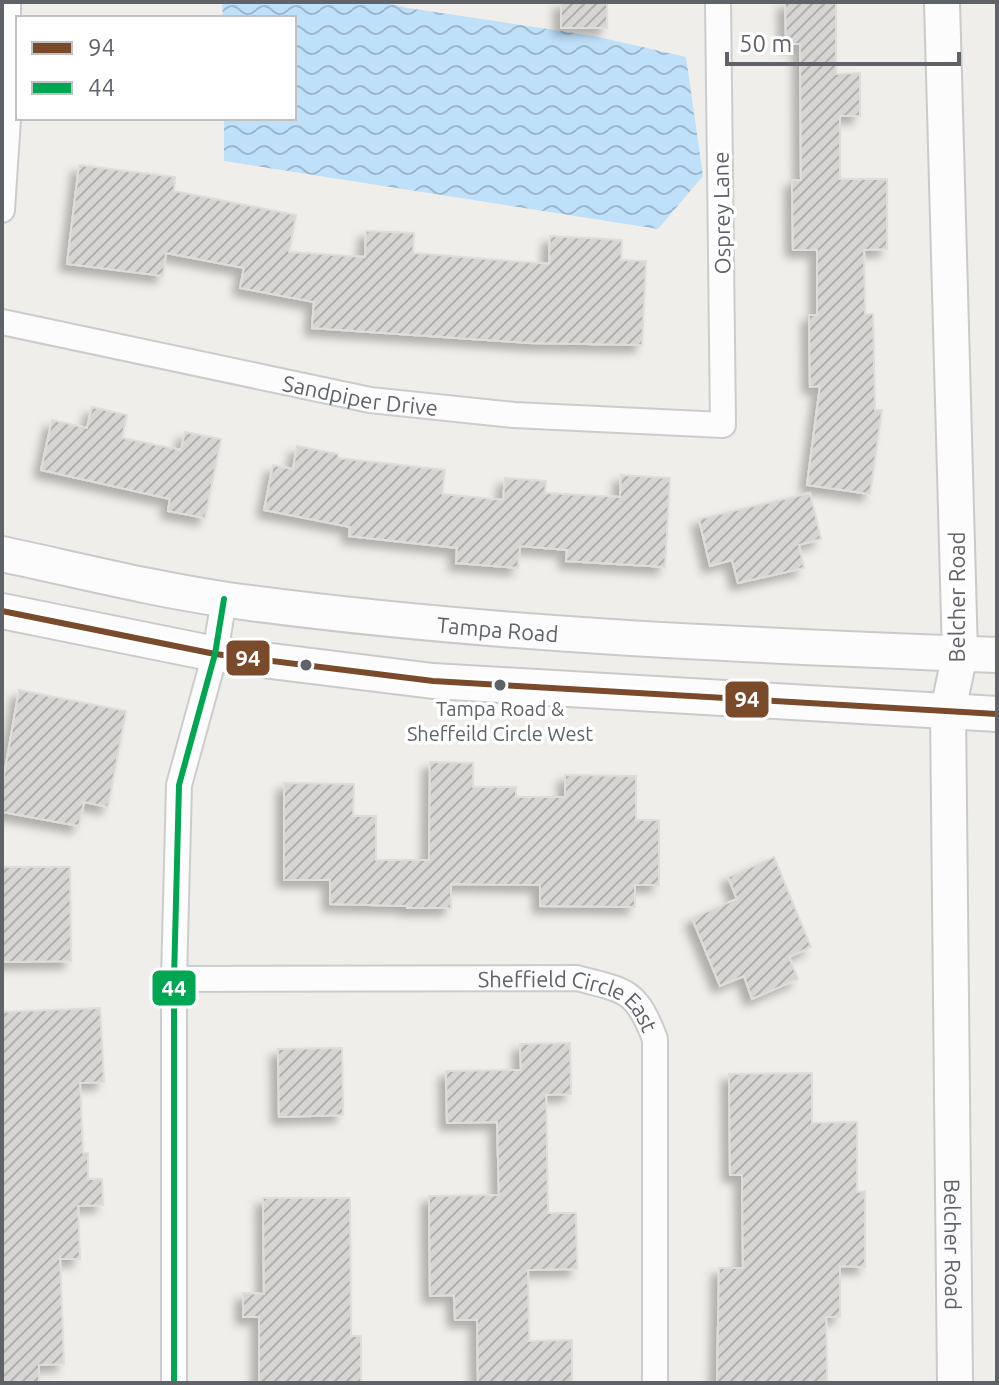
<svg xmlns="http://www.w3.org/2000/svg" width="999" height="1385" viewBox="0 0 999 1385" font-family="Ubuntu,sans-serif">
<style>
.water{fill:url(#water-waves)}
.building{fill:url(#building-hatch);stroke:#deddd9;stroke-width:2;filter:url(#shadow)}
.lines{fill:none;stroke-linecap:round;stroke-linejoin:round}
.street-casing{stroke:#cbcccc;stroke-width:28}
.secondary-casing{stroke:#cacacb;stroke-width:38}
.street{stroke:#fdfcfc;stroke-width:24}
.secondary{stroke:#fdfcfc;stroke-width:34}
.bus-1-casing{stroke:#fff;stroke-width:12}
.bus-2-casing{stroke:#fff;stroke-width:12}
.bus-1{stroke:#7a4b2a;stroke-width:6}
.bus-2{stroke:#00a651;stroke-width:6}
.bus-dot{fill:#5f6368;stroke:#fff;stroke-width:3}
.labels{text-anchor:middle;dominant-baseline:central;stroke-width:7;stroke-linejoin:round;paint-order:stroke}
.bus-label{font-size:20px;fill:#5f6368;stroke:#fff}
.street-label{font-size:22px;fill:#5f6368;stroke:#fff}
.line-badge{stroke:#fff;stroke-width:3}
.badge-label{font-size:22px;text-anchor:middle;font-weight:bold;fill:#fff}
</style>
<defs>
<pattern id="water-waves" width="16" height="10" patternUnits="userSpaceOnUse" patternTransform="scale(2)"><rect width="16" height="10" fill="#bfe0f9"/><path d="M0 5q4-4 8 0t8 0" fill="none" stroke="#9eb9cd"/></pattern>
<pattern id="building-hatch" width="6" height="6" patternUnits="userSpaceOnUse" patternTransform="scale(2)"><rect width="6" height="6" fill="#d6d5d3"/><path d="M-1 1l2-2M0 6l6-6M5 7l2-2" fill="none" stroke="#b1b0af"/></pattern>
<filter id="shadow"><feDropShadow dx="-7" dy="7" stdDeviation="4" flood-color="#0004"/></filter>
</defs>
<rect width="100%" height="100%" fill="#efeeea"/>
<!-- water -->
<path class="water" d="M222 2H384L408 8 594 36 686 57 703 176 658 229 224 161V118H294V18H223Z"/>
<!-- building -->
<g class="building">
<rect x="561" y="2" width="46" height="26"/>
<path d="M785 2H836V74L860 73V116H840V179H887V249L864 250 865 314H873L875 410H882L870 494 807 485 820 386 810 387 809 315H817V250H793L792 180H801L800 44H786Z"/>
<path d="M79 165 175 177 174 191 296 215 289 252 365 257 366 231 414 233 413 253 549 264 550 236 622 240 621 260 646 261 642 345 530 343 312 328 314 302 240 288 244 268 166 253 163 276 67 264Z"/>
<path d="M92 407 127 415 122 438 181 450 185 432 221 439 205 518 168 511 170 499 41 470 52 420 87 428Z"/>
<path d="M297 446 338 454V458L445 470 442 494 503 500 505 478 546 481 545 493 620 497 621 475 670 478 665 567 566 561 567 550 520 546 518 568 456 563 457 548 349 536 350 527 264 510 273 465 293 469Z"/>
<path d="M810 493 821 539 799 545 804 568 738 583 732 560 710 566 699 519Z"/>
<path d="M19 690 126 711 108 807 84 802 79 826 2 812V787Z"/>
<path d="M430 762 473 763V787H516V797H565V775L636 776V820H659V885H635V907L540 906V885L451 884V908H407V906L330 904V880H284V783L354 784 353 816H376V860H429Z"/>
<path d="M774 857 811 947 789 957 798 979 752 999 744 976 720 986 692 918 737 899 728 877Z"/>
<path d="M2 867H70L71 961 2 962Z"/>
<path d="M100 1008 104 1082 80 1083 83 1153H88V1179H102L103 1205 78 1206 80 1259H60L64 1364 39 1365V1383H2V1012Z"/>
<path d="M570 1043 571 1094 546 1095 548 1213H576L577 1269 528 1270 529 1341 572 1340V1383H478L477 1320H455L454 1295 430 1296 429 1196 499 1195 497 1122 447 1123 446 1071 521 1070 520 1044Z"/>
<path d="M342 1048 343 1115 279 1117 278 1049Z"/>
<path d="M812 1073V1123L857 1122V1192L865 1191V1267L840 1266V1317H826L827 1383H717L719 1268H743L742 1175H730L729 1074Z"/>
<path d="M263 1198H350L351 1336H361V1383H259V1317H243V1293L264 1294Z"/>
</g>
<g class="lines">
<defs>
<g id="street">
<path d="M2 210 8 119V2"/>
<path id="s1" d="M2 322 370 400 514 415 723 425 718 2"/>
<path id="s2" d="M174 979 577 978C626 991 636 989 655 1039V1383"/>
<path d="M174 1383V979L179 785 215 654 224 599"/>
</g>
<g id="secondary">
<path id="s3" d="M942 2 960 654 948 710 955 1383"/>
<path id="s4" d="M2 554C77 570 152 589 228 600 483 635 740 645 997 655"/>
<path d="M2 611 215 654 433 681 997 714"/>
</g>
</defs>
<!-- street casing -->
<use href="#street" class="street-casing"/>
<!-- secondary casing -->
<use href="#secondary" class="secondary-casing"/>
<!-- street -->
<use href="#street" class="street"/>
<!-- secondary -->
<use href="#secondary" class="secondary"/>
<defs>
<path id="bus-1" d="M2 611 215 654 433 681 997 714"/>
<path id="bus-2" d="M174 1383V979L179 785 215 654 224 599"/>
</defs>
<!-- bus-1 casing -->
<use href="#bus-1" class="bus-1-casing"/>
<!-- bus-2 casing -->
<use href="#bus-2" class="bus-2-casing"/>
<!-- bus-1 -->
<use href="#bus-1" class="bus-1"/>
<!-- bus-2 -->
<use href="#bus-2" class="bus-2"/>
</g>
<!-- markers -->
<g class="bus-dot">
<circle cx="306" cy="665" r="7"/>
<circle cx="500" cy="685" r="7"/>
</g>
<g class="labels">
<!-- bus labels -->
<g class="bus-label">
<text x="500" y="708">Tampa Road &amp;<tspan x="500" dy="25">Sheffeild Circle West</tspan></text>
</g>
<!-- street labels -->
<g class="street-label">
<text transform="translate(721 213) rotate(-91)">Osprey Lane</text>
<text stroke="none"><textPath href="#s1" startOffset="366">Sandpiper Drive</textPath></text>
<text transform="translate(956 597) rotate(-90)">Belcher Road</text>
<text stroke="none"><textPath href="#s4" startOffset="502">Tampa Road</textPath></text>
<text stroke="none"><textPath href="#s2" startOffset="402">Sheffield Circle East</textPath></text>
<text stroke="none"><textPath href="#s3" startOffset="1244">Belcher Road</textPath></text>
</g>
</g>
<g class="line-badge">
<rect x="225" y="639" width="46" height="38" rx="8" fill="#7a4b2a"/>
<rect x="724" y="680" width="46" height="39" rx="8" fill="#7a4b2a"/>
<rect x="151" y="969" width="46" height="38" rx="8" fill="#00a651"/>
</g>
<g class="badge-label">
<text x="248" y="666">94</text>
<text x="747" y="707">94</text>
<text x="174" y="996">44</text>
</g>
<!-- border -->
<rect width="999" height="1385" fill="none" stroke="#5f6368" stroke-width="8"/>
<!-- legend -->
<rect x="16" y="16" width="280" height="104" fill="#ffffff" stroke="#bfc1c3" stroke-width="2"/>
<rect x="32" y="42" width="40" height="12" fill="#7a4b2a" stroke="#bfc1c3" stroke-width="2"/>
<text x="88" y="56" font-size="24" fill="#5f6368">94</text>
<rect x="32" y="82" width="40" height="12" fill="#00a651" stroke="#bfc1c3" stroke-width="2"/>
<text x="88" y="96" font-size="24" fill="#5f6368">44</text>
<!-- scale -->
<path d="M727 52v12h232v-12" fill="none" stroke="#5f6368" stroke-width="4"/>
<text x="739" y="52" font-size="24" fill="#5f6368" stroke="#ffffff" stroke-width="6" paint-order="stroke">50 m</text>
</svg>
